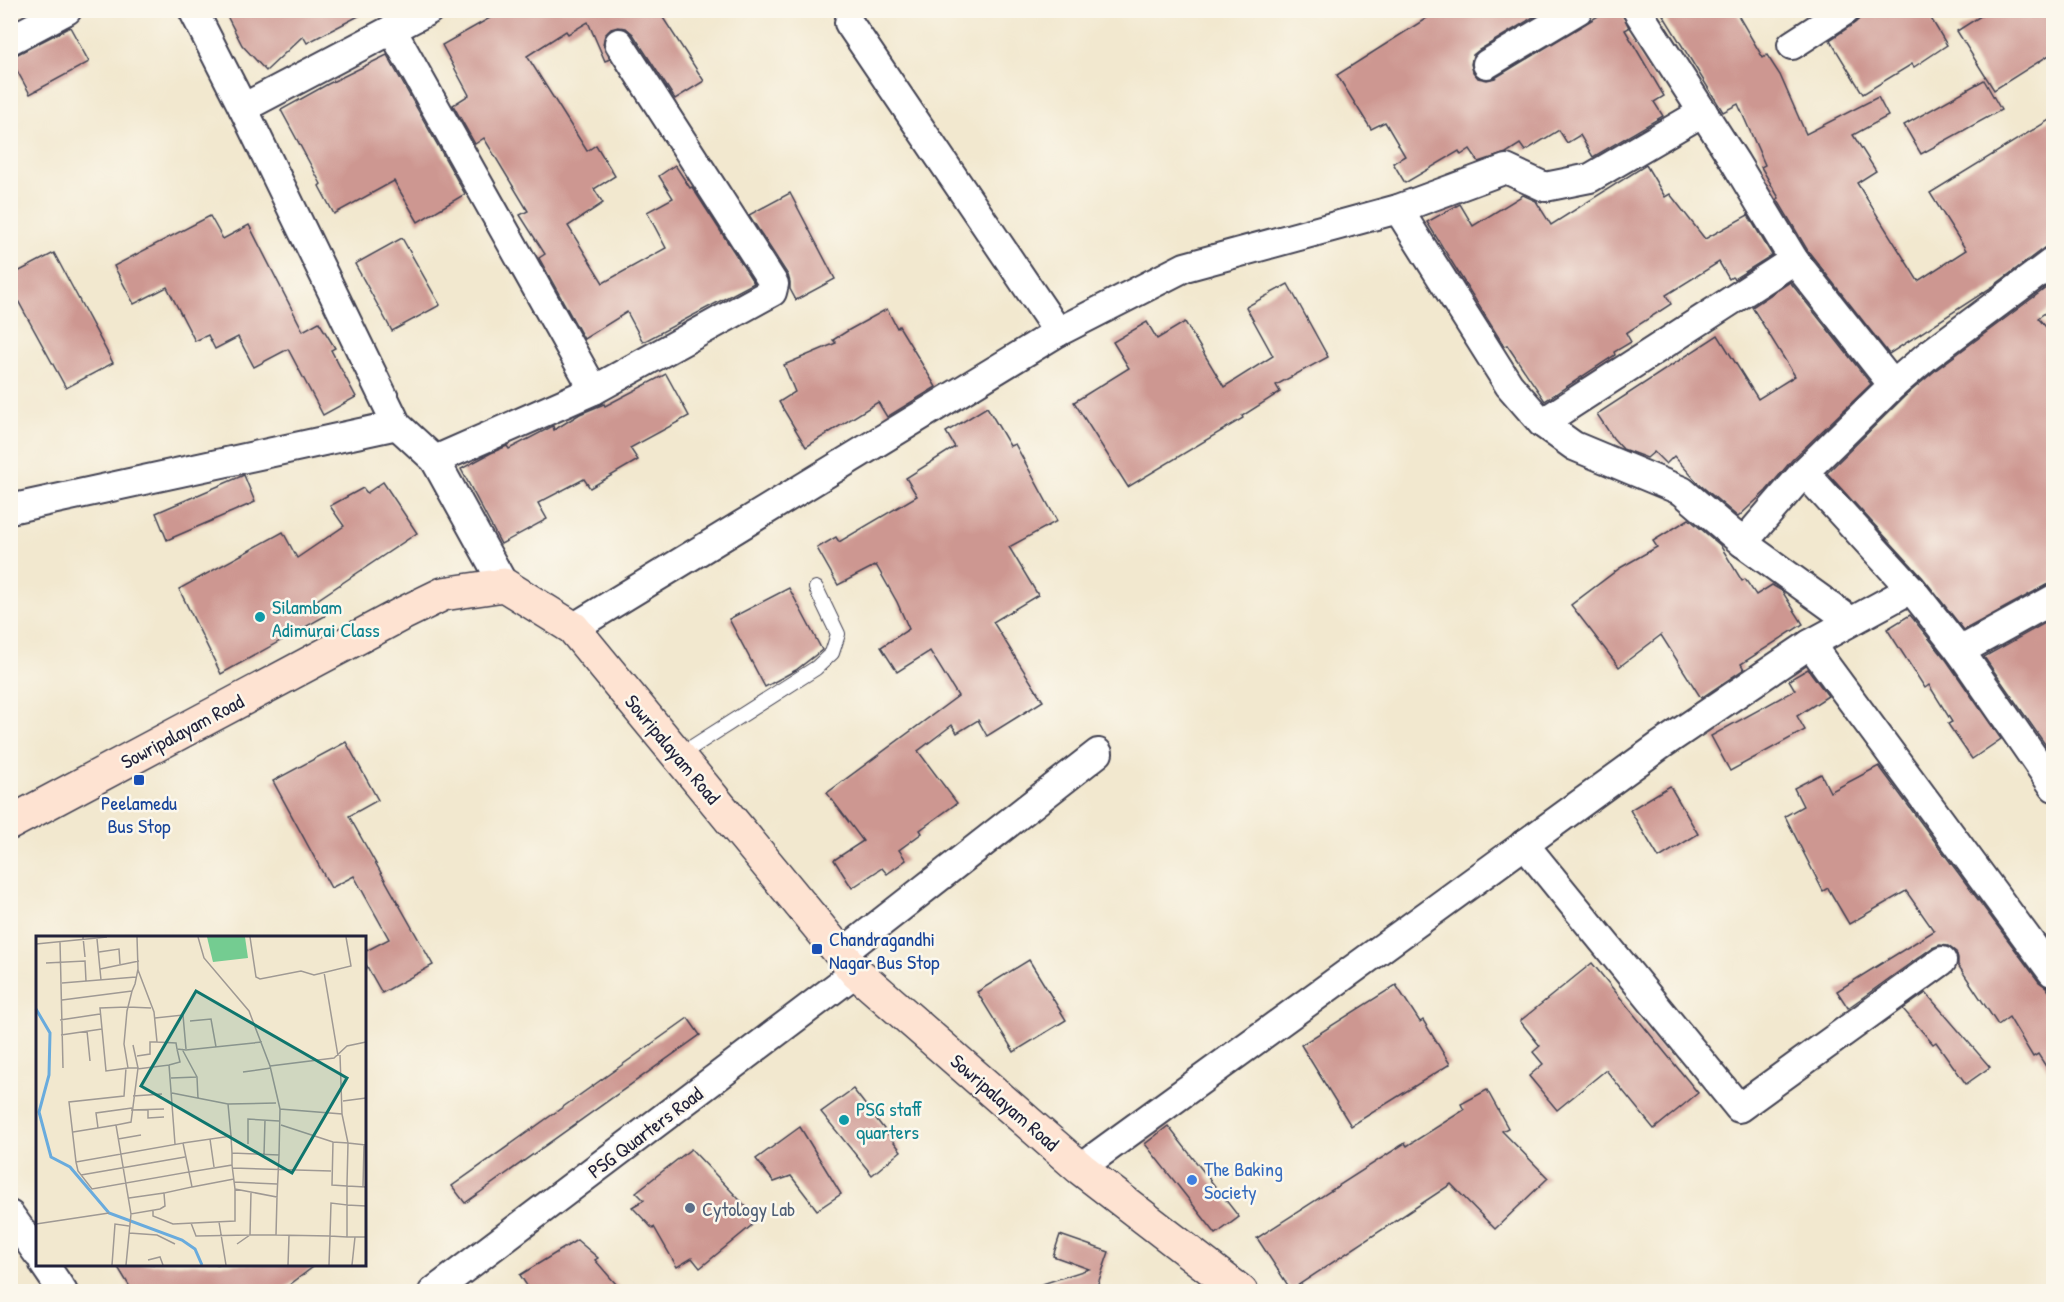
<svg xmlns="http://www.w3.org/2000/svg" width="2064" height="1302" viewBox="0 0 2064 1302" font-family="'Patrick Hand',sans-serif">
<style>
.building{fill:#cd9791}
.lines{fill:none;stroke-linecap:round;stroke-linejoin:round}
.lane-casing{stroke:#414051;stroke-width:16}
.street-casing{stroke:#414051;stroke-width:32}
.secondary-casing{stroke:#414051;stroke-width:36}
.lane{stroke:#fff;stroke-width:14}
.street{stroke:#fff;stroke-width:28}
.secondary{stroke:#fee3d2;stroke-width:33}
.culture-dot{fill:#0f9aa8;stroke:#fbf7ec;stroke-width:2}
.transit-dot{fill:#1a4fb4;stroke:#fbf7ec;stroke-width:2}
.shop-dot{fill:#3f7fe0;stroke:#fbf7ec;stroke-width:2}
.service-dot{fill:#5c6f8a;stroke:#fbf7ec;stroke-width:2}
.labels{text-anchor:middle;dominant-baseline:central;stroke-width:5;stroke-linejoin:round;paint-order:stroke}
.culture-label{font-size:20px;fill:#0d838f;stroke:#fbf7ec;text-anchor:start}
.street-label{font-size:20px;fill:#22223b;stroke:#fbf7ec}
.transit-label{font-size:20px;fill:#164399;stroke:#fbf7ec}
.shop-label{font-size:20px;fill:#366cbe;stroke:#fbf7ec;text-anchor:start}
.service-label{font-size:20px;fill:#4e5e75;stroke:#fbf7ec;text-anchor:start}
.inset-river{fill:none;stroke:#69abdd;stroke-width:3}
.inset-road{fill:none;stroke:#9f9994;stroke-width:1.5}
.view{fill:#0f766e;fill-opacity:0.15;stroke:#0f766e;stroke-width:3}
.inset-edge{fill:none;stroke:#22223b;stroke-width:3}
</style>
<rect width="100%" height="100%" fill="#fbf7ec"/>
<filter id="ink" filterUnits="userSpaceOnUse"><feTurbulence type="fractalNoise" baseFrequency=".0167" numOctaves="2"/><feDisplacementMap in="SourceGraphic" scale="12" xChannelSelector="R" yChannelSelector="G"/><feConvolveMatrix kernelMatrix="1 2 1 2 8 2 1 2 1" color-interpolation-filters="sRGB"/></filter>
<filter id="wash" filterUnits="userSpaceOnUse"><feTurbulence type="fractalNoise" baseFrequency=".008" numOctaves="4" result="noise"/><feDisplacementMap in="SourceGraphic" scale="24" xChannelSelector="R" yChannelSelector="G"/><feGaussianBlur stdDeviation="1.35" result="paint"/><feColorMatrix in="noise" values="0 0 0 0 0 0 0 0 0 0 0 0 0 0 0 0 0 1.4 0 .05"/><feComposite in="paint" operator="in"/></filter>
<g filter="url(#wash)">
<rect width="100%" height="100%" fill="#f2e8cf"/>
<g id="blocks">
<!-- building -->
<g class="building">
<path d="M224 10H370L307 43 303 36 266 71 242 45Z"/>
<path d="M504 10H658L704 81 675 99 633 34 626 28 618 27 611 29 605 35 603 44 610 59 605 61 588 22 568 34 566 31 527 56 587 151 596 145 615 176 594 189 603 203 568 226 603 283 666 248 647 212 673 198 659 176 675 165 690 188 692 187 754 283 643 342 627 312 584 339 539 258 545 254 520 215 528 211 484 138 475 144 453 105 469 95 442 45Z"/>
<path d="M1422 10H1545L1479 50 1473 55 1471 64 1473 72 1478 78 1487 80 1495 78 1608 10H1621L1629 28 1625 30 1664 96 1654 102 1663 116 1593 157 1580 135 1567 143 1559 130 1525 151 1520 144 1506 153 1479 162 1470 149 1461 155 1459 151 1405 183 1393 163 1405 156 1385 122 1371 129 1337 75 1427 18Z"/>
<path d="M1660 10H1735L1763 58 1767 55 1780 75 1806 134 1878 97 1888 116 1853 135 1876 171 1857 183 1918 281 1966 250 1930 193 2054 117V245L2044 248 1992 287 1889 354 1808 251 1777 199 1779 198 1761 167 1765 165 1738 104 1723 112Z"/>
<path d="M1862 10H1926L1947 45 1914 67 1912 64 1863 94 1830 40 1855 23 1860 18Z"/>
<path d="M1990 10H2054V52L1994 90 1957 31Z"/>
<path d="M70 27 89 62 30 94 10 58Z"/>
<path d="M387 55 465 194 418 222 394 181 334 214 319 186 321 184 281 110 328 84Z"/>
<path d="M1984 80 2001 110 1921 154 1904 125Z"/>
<path d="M1646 165 1665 197 1670 194 1705 239 1748 215 1772 255 1734 279 1732 277 1729 279 1719 262 1666 295 1671 304 1626 333 1631 342 1614 352 1615 355 1545 401 1507 345 1504 346 1427 222 1460 204 1473 226 1523 195 1536 201 1551 225Z"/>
<path d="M790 193 835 279 796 300 790 289V282L788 275 749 215Z"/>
<path d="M210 216 223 239 249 225 303 331 319 322 335 348 331 350 356 397 323 415 288 349 254 367 238 337 215 349 208 335 195 341 167 287 134 304 114 266Z"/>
<path d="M402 238 440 305 392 331 355 264Z"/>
<path d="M54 253 113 363 66 388 10 286V276Z"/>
<path d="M1790 282 1871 384 1792 460 1766 491 1738 517 1698 483 1674 456 1666 464 1654 452 1647 458 1623 449 1613 438 1597 414 1718 335 1758 399 1795 376 1752 307Z"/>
<path d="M2054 282V306L2038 318 2054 336V583L2046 585 1964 630 1923 578 1827 473 1904 397 1937 369Z"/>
<path d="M1288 284 1328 357 1276 385 1280 392 1242 416 1243 418 1128 487 1074 402 1129 368 1113 342 1147 322 1157 339 1185 322 1224 387 1273 356 1246 307Z"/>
<path d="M887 309 897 328 899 326 936 387 887 417 878 402 806 447 779 402 795 392 784 365 836 343 833 340 849 330Z"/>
<path d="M666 374 689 416 630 448 638 460 590 488 584 479 538 503 547 519 501 544 461 469 491 453 507 446 509 449 553 426 554 430 580 414 604 404 605 406Z"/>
<path d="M987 407 1010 446 1015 444 1057 521 1009 547 1038 595 993 622 1043 701 987 736 978 720 957 733 952 725 918 751 957 803 920 830 922 833 899 850 906 860 887 874 882 868 852 888 834 860 863 841 827 793 958 696 930 651 897 672 881 647 909 629 897 602 876 565 838 585 817 548 836 537 839 542 917 496 906 478 955 447 946 432Z"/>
<path d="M244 475 255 502 167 540 156 513Z"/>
<path d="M383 482 417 533 317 600 325 616 221 674 179 589 283 532 297 558 344 526 330 506 363 488 367 493Z"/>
<path d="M1689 519 1720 545 1742 581 1745 579 1756 595 1772 585 1782 591 1803 624 1741 664 1744 669 1701 698 1661 635 1619 667 1571 605 1620 568 1657 547 1653 541Z"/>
<path d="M789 588 822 650 796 670 765 687 729 619Z"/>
<path d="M1910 615 1947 661 2001 739 1972 759 1948 724 1952 722 1929 685 1925 688 1887 629Z"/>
<path d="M2054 618V757L1984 657Z"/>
<path d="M1808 669 1828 696 1797 716 1805 730 1730 771 1711 736 1795 690 1789 680Z"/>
<path d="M346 742 378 800 349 816 433 965 382 993 364 961V952L389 939 354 876 331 888 273 781Z"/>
<path d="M1879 766 2039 982 2046 987 2054 998V1079L2038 1054 2033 1057 2009 1017 1998 1025 1958 965V959L1956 952 1948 946 1940 945 1932 948 1848 1008 1837 991 1934 931 1906 891 1849 924 1828 888 1823 891 1785 816 1803 806 1794 788 1821 774 1830 792Z"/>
<path d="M1670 786 1698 834 1659 858 1630 810Z"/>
<path d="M1029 960 1066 1020 1014 1052 977 992Z"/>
<path d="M1592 963 1698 1093 1654 1129 1606 1070 1557 1110 1529 1076 1543 1064 1533 1052 1540 1046 1520 1021Z"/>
<path d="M1396 985 1420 1022 1423 1020 1450 1064 1351 1126 1301 1045Z"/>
<path d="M1926 993 1990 1067 1966 1084 1936 1042 1933 1044 1903 1009Z"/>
<path d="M688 1018 700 1035 465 1203 452 1186Z"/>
<path d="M853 1089 901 1151 872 1175 821 1112Z"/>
<path d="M1487 1090 1508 1128 1502 1131 1548 1178 1495 1229 1451 1184 1291 1290 1257 1238 1405 1143 1407 1146 1464 1110 1461 1104Z"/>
<path d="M1168 1126 1239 1217 1216 1234 1145 1144Z"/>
<path d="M800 1127 841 1194 817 1210 791 1176 774 1182 756 1159Z"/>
<path d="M691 1149 757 1218 751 1226 700 1268 692 1258 677 1267 654 1227 653 1229 632 1207 644 1200 636 1192Z"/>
<path d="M1060 1235 1109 1252 1095 1292H1033V1287L1089 1269 1053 1256Z"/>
<path d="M577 1240 598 1258 595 1260 623 1292H531L520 1275Z"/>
<path d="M116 1264H317L280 1292H133Z"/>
</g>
</g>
</g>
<g filter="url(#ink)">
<use href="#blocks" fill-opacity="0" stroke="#414051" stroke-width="1.5"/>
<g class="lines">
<defs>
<path id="lane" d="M678 756 816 668 832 653 838 634 816 588"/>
<g id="street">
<path d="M193 10 243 108"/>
<path d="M429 10 243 108 397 425 435 460 504 585"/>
<path d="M1637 10 1735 162 1794 260 1893 385 1927 356 2054 261"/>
<path d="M392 30 594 390"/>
<path d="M10 40 67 10"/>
<path d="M1792 45 1846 10"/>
<path d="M1487 64 1578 10"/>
<path d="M1398 209 1509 385 1542 423"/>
<path d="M1794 260 1542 423 1574 446 1682 491 1743 543 1851 621"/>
<path d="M1058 332 1185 267 1398 209 1506 169 1545 187 1590 178 1703 112"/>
<path d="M1893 385 1804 472 1911 589"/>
<path d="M435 460 594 390 772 292 774 284 619 43"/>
<path d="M10 509 397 425"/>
<path d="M1743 543 1804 472"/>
<path d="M573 628 1058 332 849 23"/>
<path d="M1810 644 2052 972 2054 971"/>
<path d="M1960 651 2054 787"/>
<path d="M1524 844 1739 1108 1942 961"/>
<path d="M841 954 1098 753"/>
<path d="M1080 1168 1661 745 1810 644 1911 589 1960 651 2054 599"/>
<path d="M10 1215 38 1254"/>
<path d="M44 1264 63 1292"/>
<path d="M433 1292 856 972"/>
</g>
<path id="secondary" d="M10 823 400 615 443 594 504 585 573 628 856 972 1080 1168 1241 1292"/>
</defs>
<!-- lane casing -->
<use href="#lane" class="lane-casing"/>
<!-- street casing -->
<use href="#street" class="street-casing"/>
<!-- secondary casing -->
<use href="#secondary" class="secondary-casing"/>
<!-- lane -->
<use href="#lane" class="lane"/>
<!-- street -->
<use href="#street" class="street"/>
<!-- secondary -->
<use href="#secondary" class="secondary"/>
</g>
</g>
<!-- markers -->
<g class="culture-dot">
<circle cx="260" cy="617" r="6"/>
<circle cx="844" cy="1120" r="6"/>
</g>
<g class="transit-dot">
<rect x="133" y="774" width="12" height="12" rx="3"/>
<rect x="811" y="943" width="12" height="12" rx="3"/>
</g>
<circle class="shop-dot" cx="1192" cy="1180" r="6"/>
<circle class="service-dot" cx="690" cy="1208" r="6"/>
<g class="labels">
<!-- culture labels -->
<g class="culture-label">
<text x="272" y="606">Silambam<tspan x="272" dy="23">Adimurai Class</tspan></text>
<text x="856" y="1108">PSG staff<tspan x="856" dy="23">quarters</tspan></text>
</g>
<!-- street labels -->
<g class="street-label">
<text transform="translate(182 731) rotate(-28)">Sowripalayam Road</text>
<text transform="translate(673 749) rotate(50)">Sowripalayam Road</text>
<text transform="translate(1005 1102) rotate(41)">Sowripalayam Road</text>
<text transform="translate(645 1132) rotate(-37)">PSG Quarters Road</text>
</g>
<!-- transit labels -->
<g class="transit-label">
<text x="139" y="802">Peelamedu<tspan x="139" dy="23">Bus Stop</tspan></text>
<text x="829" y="938" text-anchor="start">Chandragandhi<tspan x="829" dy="23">Nagar Bus Stop</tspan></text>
</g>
<!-- shop labels -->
<g class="shop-label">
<text x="1204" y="1168">The Baking<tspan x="1204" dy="23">Society</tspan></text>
</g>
<!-- service labels -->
<g class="service-label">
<text x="702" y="1208">Cytology Lab</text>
</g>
</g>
<!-- overview -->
<g transform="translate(36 936)">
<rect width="330" height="330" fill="#f2e8cf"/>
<path d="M171 1H209L212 22 177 26Z" fill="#74cc91"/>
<path class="inset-river" d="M0 73 14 97 13 139 3 176 15 221 34 231 73 277 146 304 159 313 166 329"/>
<path class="inset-road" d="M47 1 49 21M101 1 102 33 99 48 96 55 91 75 88 108 92 132 70 135 64 72 92 71 115 72M162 1 168 22 213 75 234 130 244 173 306 178 312 207 330 209M214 1 220 41 224 43 265 35 278 39 315 30 310 1M61 3 65 44M24 6 27 132M0 8 71 1M63 16 83 13 84 28M10 27 49 25 50 45M64 33 103 25M102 34 118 76 121 106 140 107 141 113 150 114 226 106M288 36 302 120M26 47 100 41M26 64 96 55M119 82 147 79 150 113M24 84 64 78M154 85 175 83 180 111M51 95 54 125M25 99 66 93M97 109 102 132M304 119 306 178M101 120 114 118V106H121M133 129 144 126 141 113M234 130 298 122 311 110 330 106M92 132H102L95 186 80 189 95 278 124 273 129 270 128 257 156 251 153 236 196 229V217L243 219 244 173M101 133 133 129 139 208M207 136 235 132M161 141 162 163M135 142 161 141 146 113M136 157 192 168M97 160 126 158M307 165 330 162M95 174 128 173M112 174V182L128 181M245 189 297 206M62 192 60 177 96 172M37 196 80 189M195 200 192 168 240 167M82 203 105 199M174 203 178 231M147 207 195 200 196 217M212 208V183L243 185M228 219 229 184M40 226 147 207 153 236 56 253 42 235 40 226 33 166 88 160 90 132M196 229 199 253 241 261 243 219M197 232 295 235M45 239 149 221M198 246 241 248M156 251 198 243M327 251 328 209M241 261 240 299 294 300 293 329M93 262 128 257M117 275V280L137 288 199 285V253M183 286 190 329M155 287 160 300 214 299 215 256M0 288 73 277M93 297 121 299 139 308M311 301 294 300 295 267 311 269V248L312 207 297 206 296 249 311 250 330 251M319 301H311V269L330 270M201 308 214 299H240M112 324 124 321 127 329M76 329 79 288 93 290M90 329 95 278M252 329 253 300M316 329 319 301H330"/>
<path class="view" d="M160 55 311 142 256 237 105 150Z"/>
<rect width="330" height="330" class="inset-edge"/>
</g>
<!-- margin -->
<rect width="2064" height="1302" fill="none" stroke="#fbf7ec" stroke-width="36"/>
</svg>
